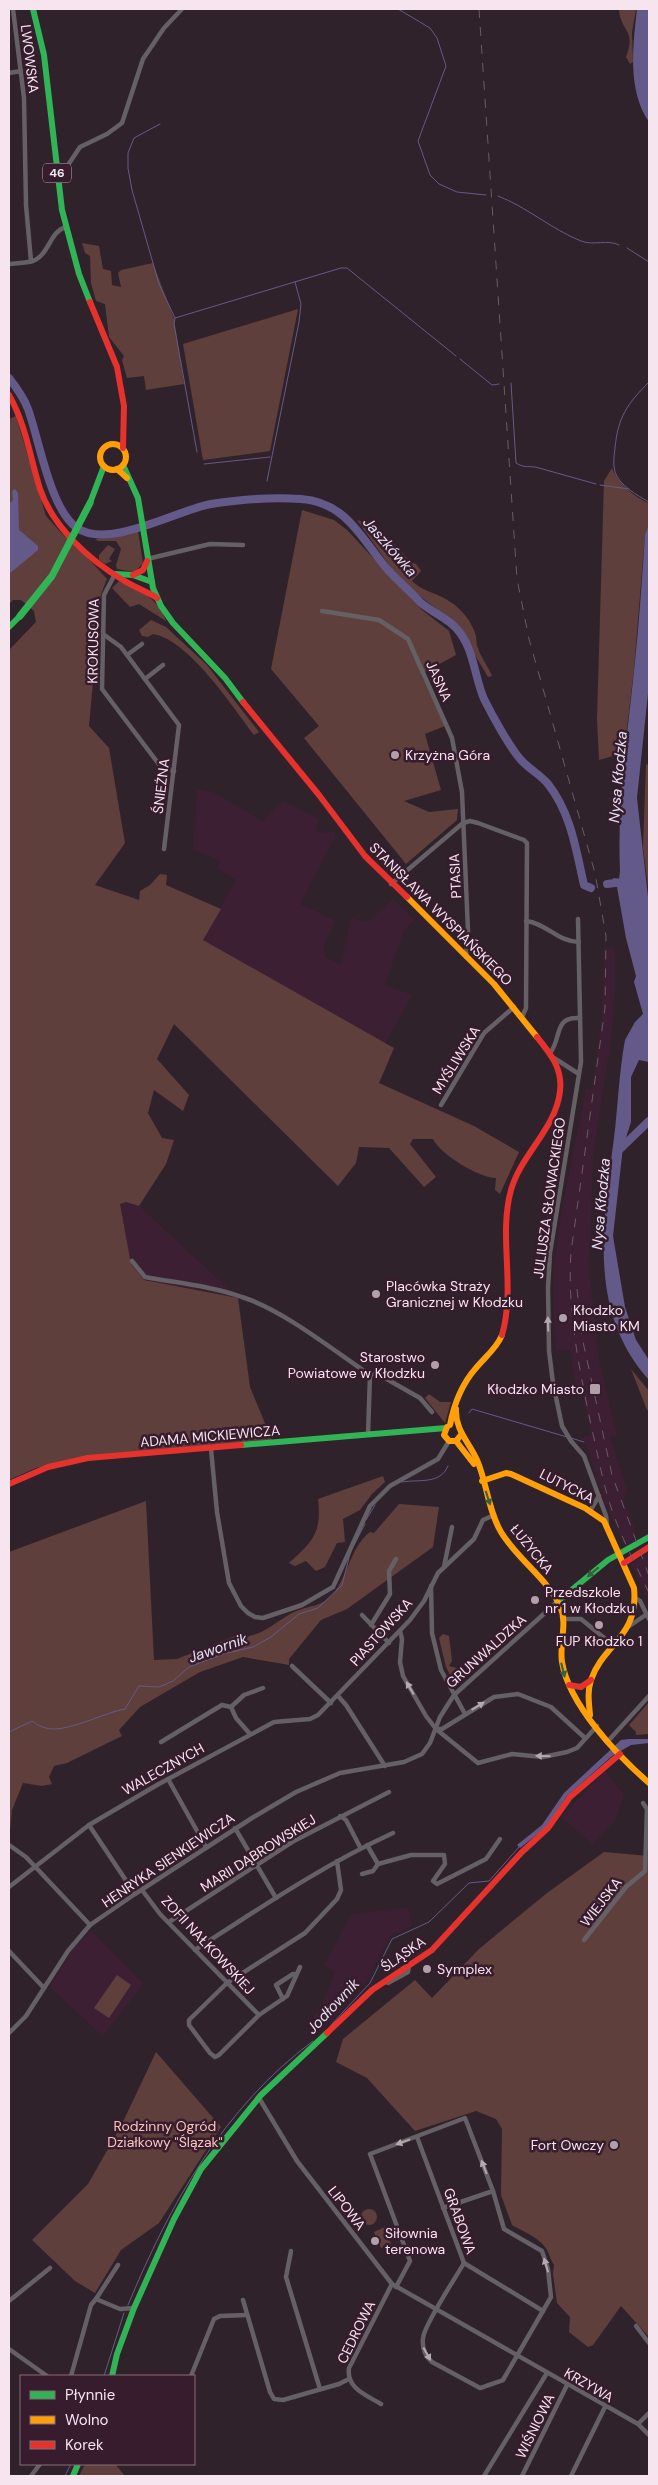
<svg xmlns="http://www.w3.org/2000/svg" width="658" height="2485" viewBox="0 0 658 2485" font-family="'DM Sans',sans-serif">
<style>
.built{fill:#3d1f34}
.green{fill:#5f3f3c}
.water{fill:#645a89}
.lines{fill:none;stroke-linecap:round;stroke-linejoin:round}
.stream{stroke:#645a89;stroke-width:1}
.river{stroke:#645a89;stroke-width:8}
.street{stroke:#656065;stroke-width:4.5}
.fast{stroke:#30b455;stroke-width:6}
.slow{stroke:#ff9f0a;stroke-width:6}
.jam{stroke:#e5322d;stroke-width:6}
.rail{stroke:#655e62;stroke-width:1;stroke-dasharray:9 9;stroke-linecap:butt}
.fast-bridge{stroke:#30b455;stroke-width:7}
.oneway{fill:#b5a9b1}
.oneway2{fill:#33603f}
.poi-dot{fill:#b1a0aa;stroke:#361c2d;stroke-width:2}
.labels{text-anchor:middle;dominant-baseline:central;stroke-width:5;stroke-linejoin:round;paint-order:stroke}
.shield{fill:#361c2d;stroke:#bca8b5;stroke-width:1}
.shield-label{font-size:12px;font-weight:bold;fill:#f6e4ef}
.street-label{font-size:14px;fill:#f6e4ef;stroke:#361c2d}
.poi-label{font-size:14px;fill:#f6e4ef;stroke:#361c2d;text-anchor:start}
.park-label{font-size:14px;fill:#fdc5bd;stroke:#361c2d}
.water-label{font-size:15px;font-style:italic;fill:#e4e2f2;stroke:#361c2d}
</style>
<rect width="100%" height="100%" fill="#30222b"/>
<!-- built -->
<g class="built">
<path d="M197 789 215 793 262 821 283 801 319 819 315 830 325 834 334 830 336 835 300 904 335 920 324 946 325 957 341 965 351 918 368 922 393 899 415 920 404 930 385 985 412 995 385 1044 202 940 236 880 217 868 220 861 193 849Z"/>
<path d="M615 947V991L610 1057 608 1058 593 1156 589 1267 599 1360 617 1435 610 1437 627 1490 623 1500 636 1532 634 1534 637 1541 625 1547 604 1500 585 1441 580 1438 591 1435 581 1385 576 1386 570 1350 556 1351 554 1317V1265L561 1215 586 1089H592L602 1018 604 948Z"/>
<path d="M126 1202 139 1206 238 1298 144 1280 131 1264 120 1204Z"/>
<path d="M649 1553V1604L631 1564Z"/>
<path d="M605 1771 624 1795 616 1819 592 1844 562 1817Z"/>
<path d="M408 1907 412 1926 390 1936 367 1981 321 2031 311 2023 317 2012H320L335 1972 324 1965 352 1914Z"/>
<path d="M91 1930 143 1984 103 2036 50 1987 70 1953Z"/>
</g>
<!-- green -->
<g class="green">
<path d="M619 9H636L632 32 633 62 630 64 626 57C637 30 620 31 619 9Z"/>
<path d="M82 243 99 246 103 269 111 271 112 285 121 287 118 273 121 270 153 263 174 319 184 384 146 390 144 376 127 378 122 360 124 356 109 337 105 304 96 301 91 283 90 256 85 253Z"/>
<path d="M298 309 270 451 203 460 183 344Z"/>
<path d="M16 416 46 516 65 537 67 535 107 579 101 594 89 726 109 748 125 843 95 885 139 900 140 891 150 885 160 874 167 875 166 885 221 909 203 940 394 1048 379 1083 474 1126 519 1152 500 1194 495 1190 496 1178C479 1178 440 1154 433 1139H413L410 1144 436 1177 424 1187 389 1148 359 1147 356 1163 338 1186 174 1024 157 1059 189 1095 183 1111 154 1090 148 1113 162 1138 174 1140 166 1164 139 1206 126 1202 120 1204 131 1264 144 1280 238 1298 250 1387 272 1440 87 1456 36 1468 9 1480V650L36 622 34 611 21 600H13L9 604V419Z"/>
<path d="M612 468C617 482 635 498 649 503V524L645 534 634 669 624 753 599 760 597 720 604 481Z"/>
<path d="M302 510 334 520 347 530 422 610 449 631 456 655 421 674 445 726 425 734 441 790 404 801 429 812 458 809 457 820 406 864 304 738 319 726 271 669Z"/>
<path d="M357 520C369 524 378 530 388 538 396 544 407 562 416 564L421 571 412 581C423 592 439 593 452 603 462 610 471 621 475 633 477 638 476 644 478 648 481 658 488 666 492 676L488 677 457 625 416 593 392 569Z"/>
<path d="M138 531 143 563 135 572 117 569 116 565 121 549 116 541H98L95 539Z"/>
<path d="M108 545 115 549 109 559 112 561 105 564 99 560V555Z"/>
<path d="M119 581C140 590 159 599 166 621L139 604 130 607 112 588Z"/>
<path d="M151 620 166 627 207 665 259 732 254 735C232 706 189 640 153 634L148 637 142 636 139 630Z"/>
<path d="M646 764 649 765V895L643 847Z"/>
<path d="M631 1369 649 1391V1410H647Z"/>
<path d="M429 1394 440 1402H451L445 1423 425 1398Z"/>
<path d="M383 1476 385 1482 372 1494 360 1510 343 1519 345 1542 337 1543 325 1567 316 1571 306 1561 295 1566 289 1563C313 1541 322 1533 318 1499Z"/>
<path d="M146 1501 154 1660 177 1659 235 1636 237 1638C263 1636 271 1625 292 1613 309 1604 325 1609 338 1587 349 1569 353 1545 370 1532L374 1533 399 1504 439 1507 433 1547 347 1609 321 1620 289 1659V1665L243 1657 200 1672 140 1707 119 1730 122 1736 67 1763 54 1766 49 1777 52 1784 42 1786 23 1783 12 1810 9 1841V1552Z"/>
<path d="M443 1634 449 1636 452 1661 449 1666 460 1669 461 1674 456 1679H452L446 1667 439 1638Z"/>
<path d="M649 1702V1734L636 1735V1732L629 1725Z"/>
<path d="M604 1852 649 1856V2337L621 2306 593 2345 588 2347 569 2332 570 2317 557 2303 553 2274 554 2265C550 2259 549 2252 545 2247 538 2237 522 2231 512 2225L501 2195 502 2129 496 2119 476 2111 415 2131 367 2078 336 2062 343 2039 415 1980 432 1998 479 1949 547 1893Z"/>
<path d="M117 1975 131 1985 109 2018 94 2008Z"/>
<path d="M156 2052 221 2127 159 2223 121 2250 95 2293 75 2281 32 2240 88 2184 121 2126Z"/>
<circle cx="369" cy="2217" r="8"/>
<path d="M385 2227 391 2244 381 2248 376 2236 378 2246 376 2247 372 2236 375 2235 374 2232Z"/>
<path d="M85 2464H115L125 2476H79Z"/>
</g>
<!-- water -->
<g class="water">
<path d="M637 9H649V122C627 90 633 45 637 9Z"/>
<path d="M15 489 18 493 19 530 38 546V550L9 574V504L13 500 12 491Z"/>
<path d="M649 524V684L637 798 649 906V1062L639 1060 631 1077V1122L623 1147 613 1236 625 1307 636 1340 649 1360V1380C587 1311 603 1222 614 1138 618 1105 619 1072 625 1040L635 1022 643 1014 634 982 636 976 626 938 617 887 614 885 613 878 619 879 620 871C617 803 627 738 634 671 639 625 642 580 645 534Z"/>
<path d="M629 1739H649V1743L631 1745 612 1756 567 1796 546 1827 520 1848 517 1845 542 1825 564 1793 621 1740Z"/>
</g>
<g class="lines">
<!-- stream -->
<g class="stream">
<path d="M398 9 430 28 437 38 446 66 418 141 430 175 439 184 457 192 486 195"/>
<path d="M160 124 134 138 128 153V168L132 190 159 284 175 318"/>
<path d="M498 196C527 207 551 229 581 241 593 246 608 239 619 245"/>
<path d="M627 248 649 262"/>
<path d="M460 359 492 385 499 384"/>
<path d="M649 382C627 404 618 417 615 448 614 456 613 464 615 472 619 485 638 496 649 502"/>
<path d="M511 383 516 463C525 469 530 465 539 468 558 473 577 479 596 484"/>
<path d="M197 452 174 324 175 318 341 268H347L456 356"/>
<path d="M204 464 270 457"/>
<path d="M267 481 299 322 301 304 295 282"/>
<path d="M600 485 629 489"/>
<path d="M469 1413 472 1409 567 1437"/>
<path d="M571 1438 584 1442"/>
<path d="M402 1482C419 1479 440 1485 448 1466"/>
<path d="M366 1520 375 1505"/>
<path d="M355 1543 365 1524"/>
<path d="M9 1732 32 1721C36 1724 41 1727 46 1728 64 1734 106 1712 125 1709L139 1686 159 1687 173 1681 189 1667 223 1654 253 1647 271 1637 299 1614 318 1608 342 1585 350 1554"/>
<path d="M331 2025 370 1983 392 1939 429 1922 469 1883 489 1881 519 1847"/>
<path d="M128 2305C170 2204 223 2108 313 2041"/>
<path d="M104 2376 124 2313"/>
<path d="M65 2476 71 2464"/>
</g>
<!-- river -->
<g class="river">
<path d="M9 378C16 387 24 398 28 409 39 439 50 509 77 528 109 550 177 510 211 504 237 500 274 497 301 499 347 502 362 540 388 570 398 581 410 591 420 602 431 612 446 617 456 628 474 647 474 676 484 699 492 715 510 748 521 760 529 769 541 775 548 784 571 813 576 850 584 885L591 888"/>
<path d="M607 884 623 882"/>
<path d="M619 1150 649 1121"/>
</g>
<!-- street -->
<g class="street">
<path d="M13 9 24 98 26 205 31 261"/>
<path d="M9 73 21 71"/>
<path d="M58 175 64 171 80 147 107 134 122 123 143 59 164 28 182 9"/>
<path d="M9 264C16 263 26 263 33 261 49 255 50 231 66 227"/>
<path d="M147 559 210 544 243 545"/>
<path d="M115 574 104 595 102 689 161 767 174 771"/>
<path d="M322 611 379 620 408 639 452 738 462 792 468 931 466 957"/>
<path d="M103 634 121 647 179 725 164 849"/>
<path d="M127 655 142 644"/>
<path d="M145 679 163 665"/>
<path d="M391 884 463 823 470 821 478 823 524 840 527 843 526 1008 522 1017"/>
<path d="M578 919 581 1062 550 1253 548 1288 549 1351 553 1383 562 1426 571 1441 584 1456 606 1516 607 1524"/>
<path d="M526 921C546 923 558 942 579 942"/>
<path d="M550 1053C562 1039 553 1016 580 1018"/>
<path d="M554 1058 579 1074"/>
<path d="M441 1105 484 1033 514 1007"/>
<path d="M132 1261 145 1277C177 1283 211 1286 242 1297 283 1310 333 1350 370 1375"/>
<path d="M368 1435 370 1375 376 1373 420 1398 432 1412"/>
<path d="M211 1449 217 1512 229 1583 241 1606 248 1613 255 1617 263 1618 302 1605 333 1587 370 1506 390 1486 438 1459 449 1441"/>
<path d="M590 1511 599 1496"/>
<path d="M444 1567 452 1527"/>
<path d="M431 1586 432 1633 441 1670 465 1714"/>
<path d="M635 1598 640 1601 649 1619"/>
<path d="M362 1615 389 1643"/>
<path d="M563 1619H581L614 1646"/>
<path d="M371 1625 390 1594 389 1571 396 1559"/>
<path d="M628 1627 647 1614"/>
<path d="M400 1631 402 1639 400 1662 403 1676 426 1716 436 1729 478 1763 512 1754 543 1757 567 1752 577 1748 597 1726"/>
<path d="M292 1666 331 1703"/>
<path d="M338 1696 346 1705 385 1766"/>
<path d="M231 1707 244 1695 263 1688"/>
<path d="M436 1729H442L494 1697 518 1694 551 1707 585 1738"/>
<path d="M609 1740 649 1696"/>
<path d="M161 1742 222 1705 231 1707 236 1718 250 1734"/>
<path d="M168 1779 206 1847"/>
<path d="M340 1816 346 1820 360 1847"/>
<path d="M89 1825 135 1894"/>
<path d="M235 1828 276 1898"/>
<path d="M9 1845 26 1857 90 1925"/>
<path d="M367 1845 378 1864 411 1855H444L445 1864 433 1881 437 1884 486 1859 500 1839"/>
<path d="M362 1874 373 1871 378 1864"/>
<path d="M9 1887 89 1825 157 1785 274 1722 310 1719 318 1715 410 1620 424 1601 438 1573 474 1539 483 1520 494 1515"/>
<path d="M142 1890 160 1914 259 2015"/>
<path d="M169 1922 292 1842 389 1792"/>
<path d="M584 1940 626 1887 645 1871 647 1809 643 1803"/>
<path d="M195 1950C260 1908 323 1865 393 1833"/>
<path d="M9 1951 44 1988"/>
<path d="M300 1967 287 1996 259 2015 219 2055 215 2057 210 2053 189 2025V2020L227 1983 305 1933 337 1899 341 1890 337 1861"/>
<path d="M385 1981 388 1983 408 1972 409 1965"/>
<path d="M283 1999 276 1985 293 1974 296 1975"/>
<path d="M9 2033 26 2016 68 1951 90 1925 135 1894 252 1818 296 1792 340 1773 404 1762 422 1754 430 1743 440 1717 454 1695 557 1602"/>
<path d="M259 2098 297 2161 392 2284 638 2424 649 2435"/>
<path d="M417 2137 464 2263"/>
<path d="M443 2208 493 2191"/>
<path d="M291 2251 286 2277 320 2389"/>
<path d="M464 2263 543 2311"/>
<path d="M118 2265 96 2299 120 2309 134 2308"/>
<path d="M396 2287 410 2261 370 2154 465 2118 493 2191 504 2229 542 2251 548 2269 551 2297 503 2380 480 2388 432 2362C425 2356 422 2347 423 2338 424 2325 456 2277 464 2263"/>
<path d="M243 2300 270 2392 274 2399 283 2400 339 2384 349 2379"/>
<path d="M9 2301 50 2268"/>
<path d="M636 2326 649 2343"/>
<path d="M9 2349 47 2376"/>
<path d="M71 2376 91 2305 96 2299"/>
<path d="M191 2376 214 2319 220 2316 247 2315"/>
<path d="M381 2404C366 2395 346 2388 349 2368L392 2284"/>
<path d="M638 2424 649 2413"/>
<path d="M31 2476 40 2464"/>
<path d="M484 2476 547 2373"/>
<path d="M522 2476 567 2385"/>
<path d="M571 2476 605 2407"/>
</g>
<!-- fast -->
<g class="fast">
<path d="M33 9 44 55 62 210 79 274 90 302"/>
<path d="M123 465 138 498 153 588 161 606 173 623 225 678 243 702"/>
<path d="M90 503 104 466"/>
<path d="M115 574 133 575 152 582"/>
<path d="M9 627 20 616"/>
<path d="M241 1445 446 1428"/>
<path d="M557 1602 608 1560 649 1537"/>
<path d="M112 2376 117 2354 134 2308 174 2219 201 2169 261 2095 327 2033"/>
<path d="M73 2476 78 2464"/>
</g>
<!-- slow -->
<g class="slow">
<circle cx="113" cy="457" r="13"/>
<path d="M117 469 127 478"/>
<path d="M407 897 494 984 537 1037"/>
<path d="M456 1409C455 1430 469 1442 477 1460 487 1483 488 1510 501 1532 517 1559 546 1577 560 1606 568 1623 559 1643 562 1662 569 1705 617 1755 649 1783"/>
<path d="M450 1425C454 1404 461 1385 476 1368 485 1357 497 1348 502 1335"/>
<path d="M447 1427 444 1435 449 1441H456L461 1435"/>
<path d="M456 1441 474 1464"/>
<path d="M482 1481 506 1473 511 1474 585 1508 604 1521 634 1588C639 1637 603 1644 591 1680 587 1692 589 1703 590 1715"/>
</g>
<!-- jam -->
<g class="jam">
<path d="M90 302 117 367 124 406 123 448"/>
<path d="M9 395C26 425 30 457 40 489 53 527 89 560 123 580 134 587 146 591 157 598"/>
<path d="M133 575 143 570 147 561"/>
<path d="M243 702 319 795 365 856 407 897"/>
<path d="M502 1335C516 1286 498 1237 511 1190 521 1154 556 1129 560 1091 563 1069 550 1053 537 1037"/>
<path d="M9 1484 48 1467 88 1458 241 1445"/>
<path d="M624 1563 649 1547"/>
<path d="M569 1685 581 1687 591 1680"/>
<path d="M327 2033 372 1990 432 1950 522 1852 548 1828 570 1797 620 1754"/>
</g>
<!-- rail -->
<g class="rail">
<path d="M479 9 517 579 529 639 595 873 606 936 605 1008 571 1252C567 1311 579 1367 591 1425 598 1455 603 1485 613 1513 623 1541 637 1567 649 1593"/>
<path d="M577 1289 582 1337 612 1475 649 1576"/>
</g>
<!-- fast-bridge -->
<path class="fast-bridge" d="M20 616 52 576 90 503"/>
</g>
<!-- one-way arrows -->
<defs><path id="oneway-solid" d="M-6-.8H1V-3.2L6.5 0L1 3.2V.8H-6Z" transform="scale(1.25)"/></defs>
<g class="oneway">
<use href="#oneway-solid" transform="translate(548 1324) rotate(-92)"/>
<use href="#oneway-solid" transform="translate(410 1688) rotate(-120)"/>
<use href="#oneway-solid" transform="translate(478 1706) rotate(-31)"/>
<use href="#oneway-solid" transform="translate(543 1756) rotate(-179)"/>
<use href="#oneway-solid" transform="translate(403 2142) rotate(160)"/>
<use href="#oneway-solid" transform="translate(484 2167) rotate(-111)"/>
<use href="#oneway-solid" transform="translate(546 2265) rotate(-106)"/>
<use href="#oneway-solid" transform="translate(427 2354) rotate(61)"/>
</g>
<g class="oneway2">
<use href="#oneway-solid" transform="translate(488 1498) rotate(72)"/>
<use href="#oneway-solid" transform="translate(593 1572) rotate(140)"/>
<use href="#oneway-solid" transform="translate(563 1670) rotate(76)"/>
</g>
<!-- markers -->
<g class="poi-dot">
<circle cx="395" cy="755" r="5"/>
<circle cx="376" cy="1294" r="5"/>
<circle cx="563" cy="1318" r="5"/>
<circle cx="435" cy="1365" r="5"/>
<rect x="589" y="1383" width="12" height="12" rx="2.5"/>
<circle cx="535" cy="1600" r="5"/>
<circle cx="599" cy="1625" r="5"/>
<circle cx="427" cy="1969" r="5"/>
<circle cx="614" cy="2145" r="5"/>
<circle cx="375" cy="2241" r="5"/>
</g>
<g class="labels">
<!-- shield labels -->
<rect class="shield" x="43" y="163.5" width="28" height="19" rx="4"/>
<g class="shield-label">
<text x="57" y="173">46</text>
</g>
<!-- street labels -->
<g class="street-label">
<text transform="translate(30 59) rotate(83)">LWOWSKA</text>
<text transform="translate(93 641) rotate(-89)">KROKUSOWA</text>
<text transform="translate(439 681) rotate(66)">JASNA</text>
<text transform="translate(161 786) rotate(-83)">ŚNIEŻNA</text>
<text transform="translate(455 876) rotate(-93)">PTASIA</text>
<text transform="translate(441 914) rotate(45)">STANISŁAWA WYSPIAŃSKIEGO</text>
<text transform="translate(456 1060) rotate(-58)">MYŚLIWSKA</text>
<text transform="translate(549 1198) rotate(-82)">JULIUSZA SŁOWACKIEGO</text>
<text transform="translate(210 1436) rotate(-5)">ADAMA MICKIEWICZA</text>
<text transform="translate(567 1486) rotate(27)">LUTYCKA</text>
<text transform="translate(532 1549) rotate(51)">ŁUŻYCKA</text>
<text transform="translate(381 1632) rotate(-48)">PIASTOWSKA</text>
<text transform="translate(486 1651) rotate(-42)">GRUNWALDZKA</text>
<text transform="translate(163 1769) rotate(-29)">WALECZNYCH</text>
<text transform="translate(258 1853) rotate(-32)">MARII DĄBROWSKIEJ</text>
<text transform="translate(168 1860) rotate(-34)">HENRYKA SIENKIEWICZA</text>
<text transform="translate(601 1902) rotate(-52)">WIEJSKA</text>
<text transform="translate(208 1945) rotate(47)">ZOFII NAŁKOWSKIEJ</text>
<text transform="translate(403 1954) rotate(-35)">ŚLĄSKA</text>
<text transform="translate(347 2208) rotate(52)">LIPOWA</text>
<text transform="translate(460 2221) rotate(70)">GRABOWA</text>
<text transform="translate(356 2332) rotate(-64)">CEDROWA</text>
<text transform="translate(589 2385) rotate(30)">KRZYWA</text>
<text transform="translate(535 2426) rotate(-64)">WIŚNIOWA</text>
</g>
<!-- poi labels -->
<g class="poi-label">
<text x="405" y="755">Krzyżna Góra</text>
<text x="386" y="1286">Placówka Straży<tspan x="386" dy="16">Granicznej w Kłodzku</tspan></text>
<text x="573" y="1310">Kłodzko<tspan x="573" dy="16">Miasto KM</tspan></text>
<text x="425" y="1357" text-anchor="end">Starostwo<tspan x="425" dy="16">Powiatowe w Kłodzku</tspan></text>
<text x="584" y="1389" text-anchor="end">Kłodzko Miasto</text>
<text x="545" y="1592">Przedszkole<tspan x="545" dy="16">nr 1 w Kłodzku</tspan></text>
<text x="599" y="1641" text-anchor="middle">FUP Kłodzko 1</text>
<text x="437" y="1969">Symplex</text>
<text x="604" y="2145" text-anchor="end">Fort Owczy</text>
<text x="385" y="2233">Siłownia<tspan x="385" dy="16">terenowa</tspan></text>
</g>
<!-- park labels -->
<g class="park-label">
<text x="165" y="2126">Rodzinny Ogród<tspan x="165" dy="16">Działkowy "Ślązak"</tspan></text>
</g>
<!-- water labels -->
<g class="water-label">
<text transform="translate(390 547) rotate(49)">Jaszkówka</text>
<text transform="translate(618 777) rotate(-85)">Nysa Kłodzka</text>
<text transform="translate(601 1204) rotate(-85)">Nysa Kłodzka</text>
<text transform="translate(218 1648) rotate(-19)">Jawornik</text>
<text transform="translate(333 2006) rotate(-47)">Jodłownik</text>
</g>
</g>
<!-- border -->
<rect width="658" height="2485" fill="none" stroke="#f6e4ef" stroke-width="20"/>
<!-- legend -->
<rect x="20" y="2375" width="175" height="90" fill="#361c2d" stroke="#836c7b"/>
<rect x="30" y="2391" width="25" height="8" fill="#30b455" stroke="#836c7b"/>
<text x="65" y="2400" font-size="15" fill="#f6e4ef">Płynnie</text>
<rect x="30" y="2416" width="25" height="8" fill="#ff9f0a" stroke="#836c7b"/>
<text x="65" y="2425" font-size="15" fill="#f6e4ef">Wolno</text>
<rect x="30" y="2441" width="25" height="8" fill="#e5322d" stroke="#836c7b"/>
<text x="65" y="2450" font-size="15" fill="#f6e4ef">Korek</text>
</svg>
